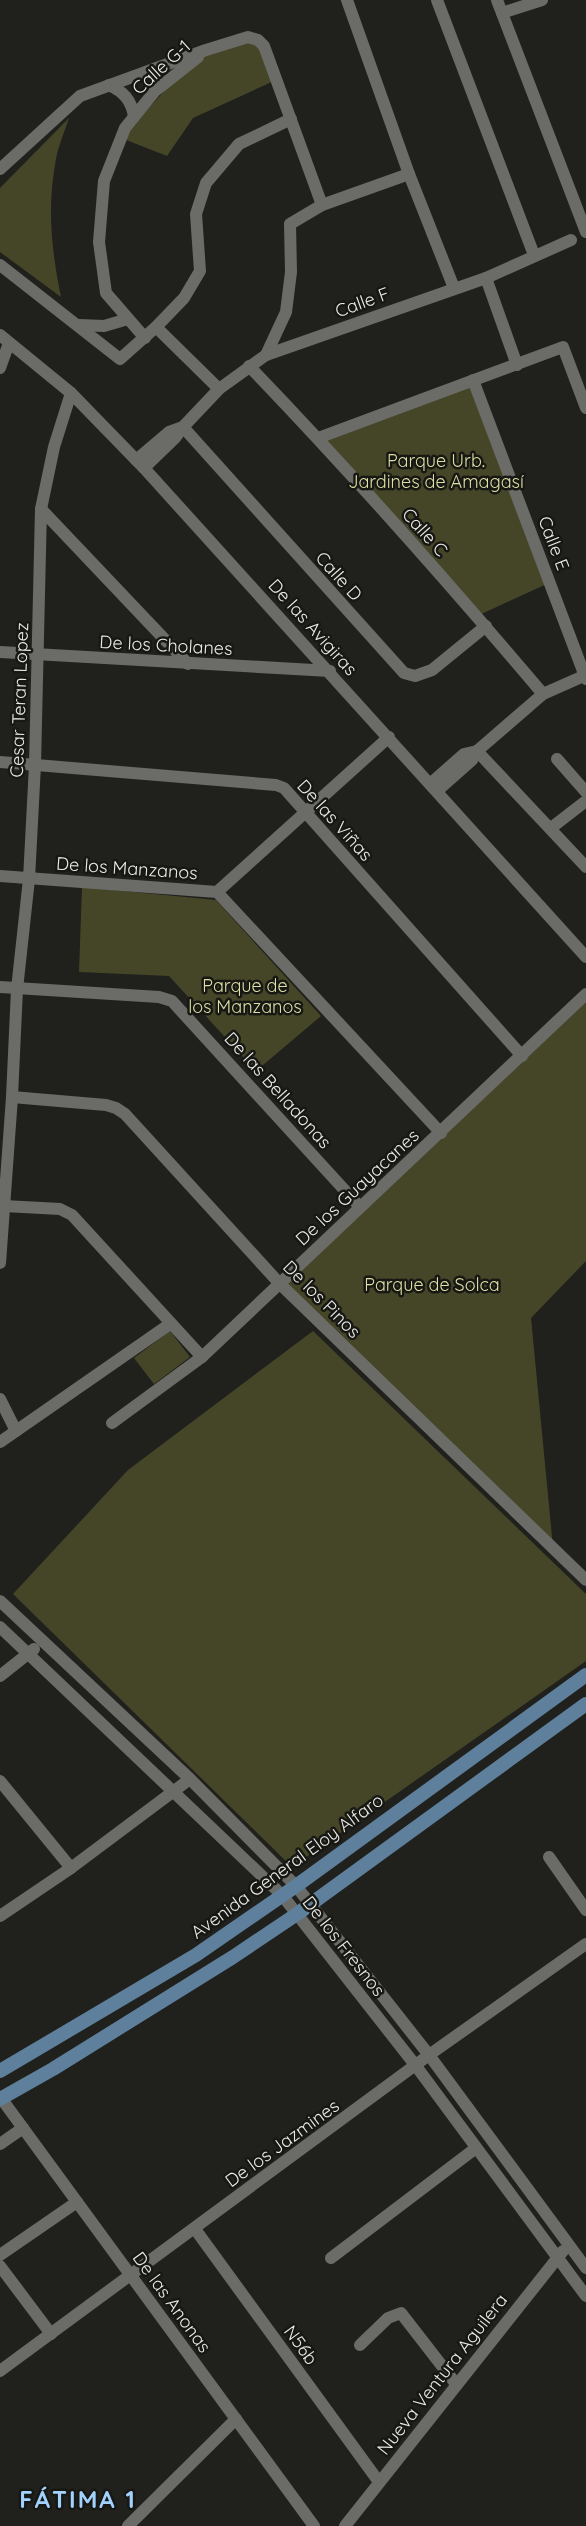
<svg xmlns="http://www.w3.org/2000/svg" width="586" height="2526" viewBox="0 0 586 2526" font-family="Quicksand,sans-serif">
<style>
.green{fill:#454628}
.lines{fill:none;stroke-linecap:round;stroke-linejoin:round}
.minor{stroke:#6b6b67;stroke-width:12}
.major{stroke:#5e809c;stroke-width:14}
.labels{text-anchor:middle;dominant-baseline:central;stroke-width:5;stroke-linejoin:round;paint-order:stroke}
.street-label{font-size:18px;fill:#ebebe8;stroke:#171714}
.park-label{font-size:18px;fill:#dddfa4;stroke:#171714}
.district-label{font-size:24px;font-weight:bold;letter-spacing:2px;fill:#a1d2fe;stroke:#171714}
</style>
<rect width="100%" height="100%" fill="#20201d"/>
<!-- green -->
<g class="green">
<path d="M235 35 262 45 276 80 193 118 167 156 121 138 205 47Z"/>
<path d="M69 118C64 133 57 149 55 165 47 210 52 253 61 297L0 252V188Z"/>
<path d="M473 380 551 582 477 616 318 438Z"/>
<path d="M82 887 216 900 321 1016 256 1071 169 976 79 972Z"/>
<path d="M586 993V1261L531 1318 553 1547 280 1284Z"/>
<path d="M170 1331 190 1357 154 1384 134 1358Z"/>
<path d="M313 1331 586 1594V1661L292 1867 13 1594 128 1470Z"/>
</g>
<g class="lines">
<!-- minor -->
<g class="minor">
<path d="M347 0 409 174 454 288"/>
<path d="M437 0 534 255"/>
<path d="M497 0 586 232"/>
<path d="M502 13 542 0"/>
<path d="M109 85C124 92 131 100 134 116"/>
<path d="M0 169 80 96 206 50 248 37 258 40 264 46 322 205"/>
<path d="M0 265 120 359 156 327 184 298 200 271 196 214 206 183 239 144 291 119"/>
<path d="M486 278 517 365"/>
<path d="M79 325 104 326 128 319"/>
<path d="M156 327 219 389"/>
<path d="M0 335 71 393 144 468 586 957"/>
<path d="M145 338 106 293 99 242 104 181 125 128 155 91 198 57"/>
<path d="M266 355 286 312 291 272 290 224 322 205 409 174"/>
<path d="M249 366C351 472 448 582 543 694"/>
<path d="M0 368 9 343"/>
<path d="M473 380 586 679"/>
<path d="M183 427 404 673 415 676 432 670 486 626"/>
<path d="M318 438 563 347 586 408"/>
<path d="M136 460 169 432 183 427"/>
<path d="M144 468 175 438 183 427 219 389 266 355 486 278 571 240"/>
<path d="M41 509 188 664"/>
<path d="M0 652 330 671"/>
<path d="M477 751 586 867"/>
<path d="M557 759 586 792"/>
<path d="M0 762 276 785 284 788 522 1056"/>
<path d="M430 784 464 754 477 751"/>
<path d="M437 791 472 760 477 751 543 694 586 675"/>
<path d="M551 828 586 801"/>
<path d="M0 876 217 892 441 1133"/>
<path d="M217 892 389 737"/>
<path d="M0 987 159 997 172 1001 360 1207"/>
<path d="M12 1097 106 1105 116 1108 125 1114 280 1284 586 1580"/>
<path d="M4 1206 60 1209 72 1215 202 1357"/>
<path d="M0 1263 12 1097 17 989 29 879 35 765 41 509 54 447 71 393"/>
<path d="M0 1399 16 1431"/>
<path d="M112 1423 202 1357 586 994"/>
<path d="M0 1442 170 1324"/>
<path d="M0 1601 190 1779 296 1886 429 2055 586 2268"/>
<path d="M0 1627 282 1895 416 2066 586 2296"/>
<path d="M0 1676 34 1649"/>
<path d="M0 1781 71 1868"/>
<path d="M549 1857 586 1910"/>
<path d="M0 1916 71 1868 190 1779"/>
<path d="M1 2098 314 2526"/>
<path d="M0 2144 23 2128"/>
<path d="M195 2229 379 2482"/>
<path d="M0 2255 77 2202"/>
<path d="M331 2258 476 2148"/>
<path d="M0 2266 51 2334"/>
<path d="M360 2345 388 2318 401 2313 456 2384"/>
<path d="M0 2371 429 2055 586 1944"/>
<path d="M128 2526 236 2419"/>
<path d="M345 2526 563 2251"/>
</g>
<!-- major -->
<g class="major">
<path d="M0 2071 196 1955 296 1886 586 1675"/>
<path d="M0 2099 53 2069 233 1957 297 1914 586 1704"/>
</g>
</g>
<g class="labels">
<!-- street labels -->
<g class="street-label">
<text transform="translate(161 67) rotate(-42)">Calle G-1</text>
<text transform="translate(362 302) rotate(-20)">Calle F</text>
<text transform="translate(425 532) rotate(48)">Calle C</text>
<text transform="translate(554 543) rotate(69)">Calle E</text>
<text transform="translate(339 576) rotate(48)">Calle D</text>
<text transform="translate(313 627) rotate(48)">De las Avigiras</text>
<text transform="translate(166 645) rotate(3)">De los Cholanes</text>
<text transform="translate(19 700) rotate(-88)">Cesar Teran Lopez</text>
<text transform="translate(335 820) rotate(48)">De las Viñas</text>
<text transform="translate(127 868) rotate(4)">De los Manzanos</text>
<text transform="translate(278 1090) rotate(48)">De las Belladonas</text>
<text transform="translate(357 1187) rotate(-43)">De los Guayacanes</text>
<text transform="translate(322 1299) rotate(45)">De los Pinos</text>
<text transform="translate(287 1866) rotate(-36)">Avenida General Eloy Alfaro</text>
<text transform="translate(344 1946) rotate(52)">De los Fresnos</text>
<text transform="translate(282 2143) rotate(-36)">De los Jazmines</text>
<text transform="translate(172 2302) rotate(54)">De las Anonas</text>
<text transform="translate(301 2345) rotate(54)">N56b</text>
<text transform="translate(442 2374) rotate(-52)">Nueva Ventura Aguilera</text>
</g>
<!-- park labels -->
<g class="park-label">
<text x="436" y="460">Parque Urb.<tspan x="436" dy="21">Jardines de Amagasí</tspan></text>
<text x="245" y="985">Parque de<tspan x="245" dy="21">los Manzanos</tspan></text>
<text x="432" y="1284">Parque de Solca</text>
</g>
<!-- district labels -->
<g class="district-label">
<text x="78" y="2499">FÁTIMA 1</text>
</g>
</g>
</svg>
